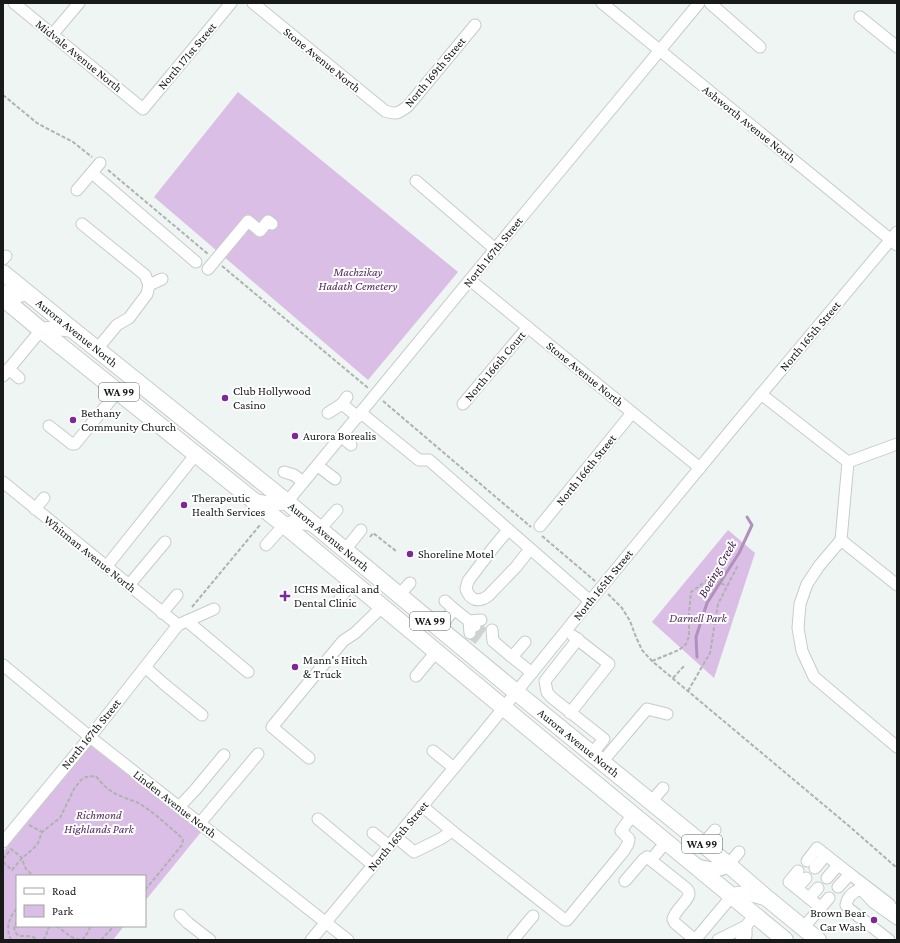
<svg xmlns="http://www.w3.org/2000/svg" width="900" height="943" viewBox="0 0 900 943" font-family="'Crimson Pro',serif">
<style>
.green{fill:#dbbee5}
.lines{fill:none;stroke-linecap:round;stroke-linejoin:round}
.stream{stroke:#b191bc;stroke-width:3}
.minor-tunnel{stroke:#cfd4d2;stroke-width:11;stroke-dasharray:11 5.5;stroke-linecap:butt}
.minor-casing{stroke:#c6ccca;stroke-width:13}
.major-casing{stroke:#c6ccca;stroke-width:16}
.highway-casing{stroke:#c6ccca;stroke-width:18}
.path{stroke:#aeb3b1;stroke-width:2;stroke-dasharray:4 2;stroke-linecap:butt}
.minor{stroke:#fff;stroke-width:11}
.major{stroke:#fff;stroke-width:14}
.highway{stroke:#fff;stroke-width:16}
.poi-dot{fill:#7d2897;stroke:#fff;stroke-width:1.5}
.labels{text-anchor:middle;dominant-baseline:central;stroke-width:4;stroke-linejoin:round;paint-order:stroke}
.shield{fill:#fff;stroke:#5d5f5e;stroke-width:1}
.shield-label{font-size:11px;font-weight:bold;fill:#171a19}
.street-label{font-size:12px;fill:#171a19;stroke:#fff}
.park-label{font-size:12px;font-style:italic;fill:#51285f;stroke:#fff}
.poi-label{font-size:12px;fill:#171a19;stroke:#fff;text-anchor:start}
.water-label{font-size:13px;font-style:italic;fill:#41174e;stroke:#fff}
</style>
<rect width="100%" height="100%" fill="#eff5f3"/>
<!-- green -->
<g class="green">
<path d="M238 92 458 272 368 380 154 197Z"/>
<path d="M728 530 755 553 714 678 652 622Z"/>
<path d="M90 745 201 832 145 901V876H17V926H124L113 940H3V852Z"/>
</g>
<g class="lines">
<!-- stream -->
<path class="stream" d="M697 657 696 637 707 603 739 553 752 525 747 517"/>
<!-- minor-tunnel -->
<g class="minor-tunnel">
<path d="M475 626 487 636"/>
<path d="M470 633 482 642"/>
</g>
<defs>
<g id="minor">
<path d="M14 3 143 109 231 3"/>
<path d="M253 3 385 111C396 115 399 113 408 106L475 25"/>
<path d="M602 3 897 245"/>
<path d="M710 3 760 47"/>
<path d="M860 17 897 47"/>
<path d="M52 35 79 3"/>
<path d="M92 173 196 262"/>
<path d="M416 181 495 249"/>
<path d="M77 190 100 163"/>
<path d="M82 224 145 275 149 285 147 294 129 318 117 325 97 349"/>
<path d="M3 259 6 256"/>
<path d="M208 269 248 221 260 231 268 221 272 224"/>
<path d="M470 280 700 468"/>
<path d="M149 285 162 279"/>
<path d="M9 369 19 378"/>
<path d="M3 376 41 330"/>
<path d="M761 394 848 462 841 540 897 585"/>
<path d="M342 404 358 417"/>
<path d="M463 404 528 327"/>
<path d="M328 413 342 404 347 397"/>
<path d="M361 413 419 460H429L590 601"/>
<path d="M49 426 72 444H75L118 391"/>
<path d="M342 437 351 445"/>
<path d="M848 462 897 444"/>
<path d="M318 466 335 479"/>
<path d="M284 472 294 475 303 482"/>
<path d="M3 482 178 625"/>
<path d="M287 502C424 335 561 169 699 3"/>
<path d="M35 509 44 498"/>
<path d="M540 526 632 413"/>
<path d="M320 529 337 510"/>
<path d="M508 530 493 548 468 581 466 589C470 600 478 603 488 596L516 567 530 549"/>
<path d="M841 540 819 566 807 584 800 604 798 628 802 651 814 677 897 747"/>
<path d="M266 545 284 525"/>
<path d="M345 550 361 530"/>
<path d="M106 567 196 454"/>
<path d="M129 585 165 542"/>
<path d="M399 595 410 583"/>
<path d="M340 598 353 582"/>
<path d="M445 601 454 609"/>
<path d="M162 613 177 595"/>
<path d="M187 621 248 672"/>
<path d="M475 626 469 621 481 620"/>
<path d="M439 629 454 609 469 621 470 633"/>
<path d="M492 630 493 641 512 657 525 642"/>
<path d="M578 639 545 681 547 692 551 697 604 739 592 754"/>
<path d="M512 657 532 673"/>
<path d="M3 665 90 737 348 940"/>
<path d="M145 667 164 684 202 715"/>
<path d="M416 676 436 652"/>
<path d="M570 713 609 664 573 636"/>
<path d="M433 751 454 768"/>
<path d="M309 758 272 727 343 641 355 633 382 607"/>
<path d="M602 762 647 709 667 714"/>
<path d="M651 802 663 788"/>
<path d="M179 807 195 790 224 755"/>
<path d="M318 819 373 865"/>
<path d="M200 823 258 754"/>
<path d="M452 831 565 920H567L623 852 628 844 629 839 621 831 633 814"/>
<path d="M373 833 389 846"/>
<path d="M396 837 414 852 442 838 452 831 422 806"/>
<path d="M3 842 90 737 178 625 214 609"/>
<path d="M703 844 715 830"/>
<path d="M651 860 666 842"/>
<path d="M807 861 817 848 850 874"/>
<path d="M728 865 739 852"/>
<path d="M815 868 826 855"/>
<path d="M798 871 789 882 820 907"/>
<path d="M827 878 838 865"/>
<path d="M625 881 643 860 647 857 686 888C688 890 689 891 689 894 689 900 675 910 673 919L675 923 695 940"/>
<path d="M838 887 850 874 889 904 897 917"/>
<path d="M797 888 806 878"/>
<path d="M809 898 818 888"/>
<path d="M180 915 188 923 210 940"/>
<path d="M803 928 829 898"/>
<path d="M311 940 483 733 590 601 731 430 897 232"/>
<path d="M513 940 533 916"/>
<path d="M695 940 732 896"/>
<path d="M718 940 746 926 755 915"/>
<path d="M741 940 746 936V926"/>
<path d="M889 940 849 909 846 905C847 898 852 893 858 890L863 891 873 902 897 919"/>
</g>
<g id="major">
<path d="M3 292C13 297 17 297 27 292"/>
<path d="M41 330 57 328 73 330"/>
<path d="M255 501C266 504 276 504 287 502"/>
<path d="M284 525C298 521 302 522 316 525"/>
<path d="M695 866C709 869 716 872 728 865"/>
<path d="M732 896C743 890 756 896 768 899"/>
</g>
<g id="highway">
<path id="s1" d="M3 273 73 330 287 502 516 692 731 867 768 899 818 940"/>
<path d="M3 298 41 330 284 525 504 708 785 940"/>
</g>
</defs>
<!-- minor casing -->
<use href="#minor" class="minor-casing"/>
<!-- major casing -->
<use href="#major" class="major-casing"/>
<!-- highway casing -->
<use href="#highway" class="highway-casing"/>
<!-- path -->
<g class="path">
<path d="M3 95 37 123 46 128 73 142 92 157"/>
<path d="M108 170 208 254"/>
<path d="M222 266 368 388"/>
<path d="M383 401 531 527"/>
<path d="M542 536 595 581"/>
<path d="M370 537 373 533 396 551"/>
<path d="M608 594 622 608 630 621 636 637 642 650 652 661 849 826 897 868"/>
<path d="M192 607 260 525"/>
<path d="M652 661 679 650 686 644 689 636V612L691 592 709 579 716 581 727 586"/>
<path d="M673 678 685 665"/>
<path d="M688 691 710 653 718 604 738 565"/>
<path d="M29 825 42 832"/>
<path d="M3 859 11 849 22 858 24 865 26 869 33 876"/>
<path d="M3 862 12 870 22 858 33 849 38 843 42 832 60 818 74 789 81 780 86 777 96 776C103 786 112 793 123 797 129 800 135 801 140 804 155 813 168 826 181 837L183 840 182 845 145 890"/>
<path d="M17 921 14 928C17 940 24 934 33 937 35 938 36 939 38 940"/>
<path d="M56 926C65 931 70 939 82 940 85 936 90 931 90 926"/>
<path d="M11 940C5 928 9 918 17 908"/>
<path d="M43 940C48 935 46 930 50 926"/>
<path d="M101 940 114 926"/>
</g>
<!-- minor -->
<use href="#minor" class="minor"/>
<!-- major -->
<use href="#major" class="major"/>
<!-- highway -->
<use href="#highway" class="highway"/>
</g>
<!-- markers -->
<g class="poi-dot">
<circle cx="225" cy="398" r="4"/>
<circle cx="73" cy="420" r="4"/>
<circle cx="295" cy="436" r="4"/>
<circle cx="184" cy="505" r="4"/>
<circle cx="410" cy="554" r="4"/>
<path d="M283 590h4v4h4v4h-4v4h-4v-4h-4v-4h4z"/>
<circle cx="295" cy="667" r="4"/>
<circle cx="874" cy="920" r="4"/>
</g>
<g class="labels">
<!-- shield labels -->
<g class="shield">
<rect x="99" y="383" width="40" height="18" rx="3"/>
<rect x="410" y="612" width="40" height="18" rx="3"/>
<rect x="682" y="835" width="40" height="18" rx="3"/>
</g>
<g class="shield-label">
<text x="119" y="392">WA 99</text>
<text x="430" y="621">WA 99</text>
<text x="702" y="844">WA 99</text>
</g>
<!-- street labels -->
<g class="street-label">
<text transform="translate(79 56) rotate(39)">Midvale Avenue North</text>
<text transform="translate(187 56) rotate(-50)">North 171st Street</text>
<text transform="translate(322 60) rotate(39)">Stone Avenue North</text>
<text transform="translate(435 72) rotate(-50)">North 169th Street</text>
<text transform="translate(749 124) rotate(39)">Ashworth Avenue North</text>
<text transform="translate(493 252) rotate(-51)">North 167th Street</text>
<text stroke="none"><textPath href="#s1" startOffset="95">Aurora Avenue North</textPath></text>
<text transform="translate(810 336) rotate(-50)">North 165th Street</text>
<text transform="translate(495 366) rotate(-50)">North 166th Court</text>
<text transform="translate(585 374) rotate(39)">Stone Avenue North</text>
<text transform="translate(586 470) rotate(-51)">North 166th Street</text>
<text stroke="none"><textPath href="#s1" startOffset="419">Aurora Avenue North</textPath></text>
<text transform="translate(90 554) rotate(39)">Whitman Avenue North</text>
<text transform="translate(603 585) rotate(-51)">North 165th Street</text>
<text transform="translate(91 734) rotate(-51)">North 167th Street</text>
<text stroke="none"><textPath href="#s1" startOffset="743">Aurora Avenue North</textPath></text>
<text transform="translate(175 804) rotate(38)">Linden Avenue North</text>
<text transform="translate(398 836) rotate(-50)">North 165th Street</text>
</g>
<!-- park labels -->
<g class="park-label">
<text x="358" y="272">Machzikay<tspan x="358" dy="14">Hadath Cemetery</tspan></text>
<text x="698" y="618">Darnell Park</text>
<text x="99" y="815">Richmond<tspan x="99" dy="14">Highlands Park</tspan></text>
</g>
<!-- poi labels -->
<g class="poi-label">
<text x="233" y="391">Club Hollywood<tspan x="233" dy="14">Casino</tspan></text>
<text x="81" y="413">Bethany<tspan x="81" dy="14">Community Church</tspan></text>
<text x="303" y="436">Aurora Borealis</text>
<text x="192" y="498">Therapeutic<tspan x="192" dy="14">Health Services</tspan></text>
<text x="418" y="554">Shoreline Motel</text>
<text x="294" y="589">ICHS Medical and<tspan x="294" dy="14">Dental Clinic</tspan></text>
<text x="303" y="660">Mann's Hitch<tspan x="303" dy="14">&amp; Truck</tspan></text>
<text x="866" y="913" text-anchor="end">Brown Bear<tspan x="866" dy="14">Car Wash</tspan></text>
</g>
<!-- water labels -->
<g class="water-label">
<text transform="translate(717 569) rotate(-60)">Boeing Creek</text>
</g>
</g>
<!-- border -->
<rect width="900" height="943" fill="none" stroke="#171a19" stroke-width="8"/>
<!-- legend -->
<rect x="16" y="875" width="130" height="52" fill="#ffffff" stroke="#a2a3a3"/>
<rect x="24" y="888" width="20" height="6" fill="#ffffff" stroke="#a2a3a3"/>
<text x="52" y="895" font-size="12" fill="#171a19">Road</text>
<rect x="24" y="905" width="20" height="12" fill="#dbbee5" stroke="#a2a3a3"/>
<text x="52" y="915" font-size="12" fill="#171a19">Park</text>
</svg>
